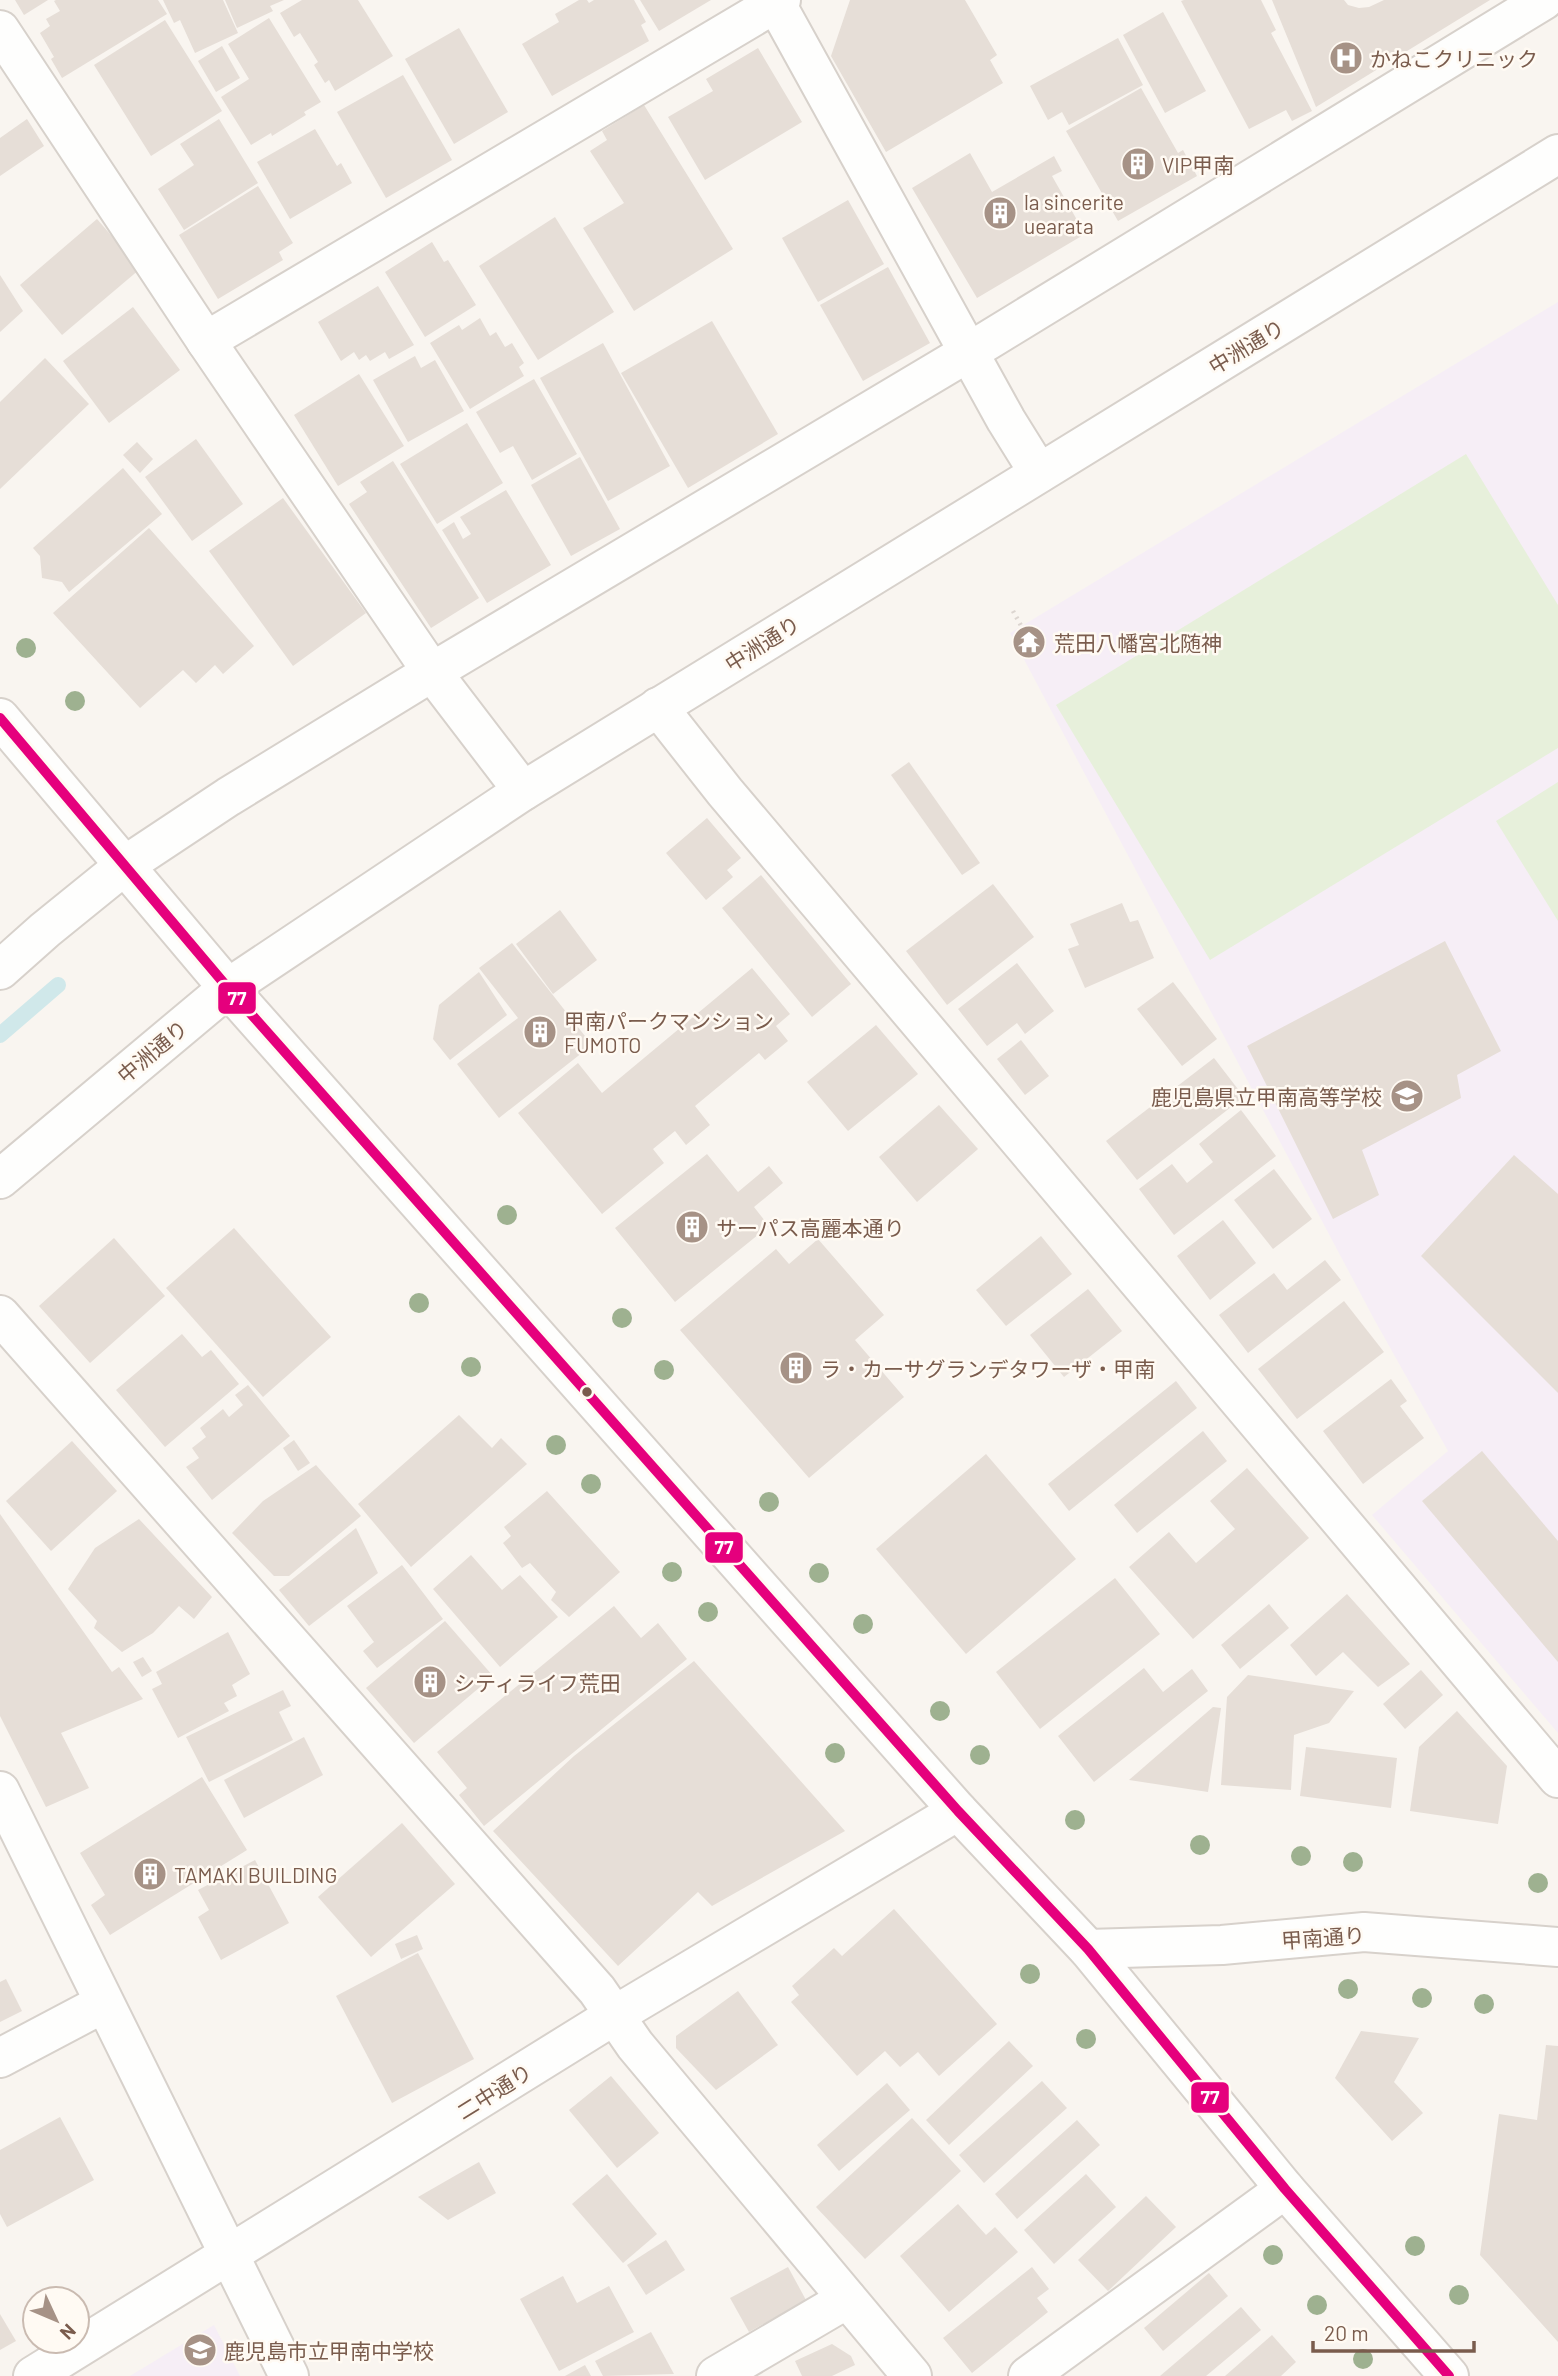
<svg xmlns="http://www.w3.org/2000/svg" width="1558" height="2376" viewBox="0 0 1558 2376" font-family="Barlow,'Noto Sans JP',sans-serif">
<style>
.education{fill:#f6eef6}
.green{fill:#e7f0db}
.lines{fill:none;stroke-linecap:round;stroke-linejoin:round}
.stream{stroke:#d0e8ea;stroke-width:16}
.building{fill:#e6ded7}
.minor-casing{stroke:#d7d1cb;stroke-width:42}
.tertiary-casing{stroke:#d7d1cb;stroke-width:42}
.path{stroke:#dcd5d0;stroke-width:4.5;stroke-dasharray:2 5;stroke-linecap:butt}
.minor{stroke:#fefefd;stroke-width:38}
.tertiary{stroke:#fefefd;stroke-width:38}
.bus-1-casing{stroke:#fffaf3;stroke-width:16}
.bus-1{stroke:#e5007d;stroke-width:10}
.tree{fill:#9eb190}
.bus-dot{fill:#7a5c4d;stroke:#fffaf3;stroke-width:2.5}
.labels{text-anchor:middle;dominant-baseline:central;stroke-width:5;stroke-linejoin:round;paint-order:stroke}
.poi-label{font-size:21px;fill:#7a5c4d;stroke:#fffaf3;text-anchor:start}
.street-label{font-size:21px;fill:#7a5c4d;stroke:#fffaf3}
.line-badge{stroke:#fffaf3;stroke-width:2.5}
.badge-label{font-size:19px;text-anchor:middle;font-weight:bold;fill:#fff}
</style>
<rect width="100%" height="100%" fill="#f9f5f0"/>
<!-- education -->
<g class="education">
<path d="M1558 302V1733L1372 1515 1448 1451 1374 1319 1010 633Z"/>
<path d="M214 2325 240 2376H130Z"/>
</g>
<!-- green -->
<g class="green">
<path d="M1466 454 1558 605V748L1210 960 1056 705Z"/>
<path d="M1558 782V921L1496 821Z"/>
</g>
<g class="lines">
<!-- stream -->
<path class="stream" d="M0 1035 58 985"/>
</g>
<!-- building -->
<g class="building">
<path d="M15 0H48L24 15Z"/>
<path d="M56 0H158L167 14 62 78 51 59 54 57 40 33 50 26 46 19 60 11 54 1Z"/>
<path d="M163 0H223L238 33 195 53 180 20 174 23Z"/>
<path d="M225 0H284L270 6 273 11 237 28Z"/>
<path d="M302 0H358L393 56 335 91 329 80 325 83 314 65 318 62 300 33 294 37 280 13Z"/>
<path d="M579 0H587L589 3 594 0H634L646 22 641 25 649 41 552 96 522 44 559 22 555 14Z"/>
<path d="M640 0H711L659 31Z"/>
<path d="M850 0H965L997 55 990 60 1003 83 886 152 831 56Z"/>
<path d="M1184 0H1261L1276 30 1271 33 1312 111 1292 121 1286 110 1249 129 1181 1Z"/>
<path d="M1272 0H1344L1348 5 1359 8 1369 7 1384 0H1490L1316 107Z"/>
<path d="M1163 12 1206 91 1165 113 1123 35Z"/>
<path d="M269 18 321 102 304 112 306 115 272 136 271 133 251 145 221 97 249 79 228 44Z"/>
<path d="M165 20 222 111 151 156 94 65Z"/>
<path d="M459 28 508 112 454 144 405 59Z"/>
<path d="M1118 38 1143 85 1069 125 1062 112 1048 120 1030 86Z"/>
<path d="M222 46 240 78 216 92 198 61Z"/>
<path d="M758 48 802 122 705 180 668 117 713 91 706 79Z"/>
<path d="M403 75 452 160 386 198 337 112Z"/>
<path d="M1141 88 1178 153 1183 150 1197 176 1118 221 1066 131Z"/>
<path d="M644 105 733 249 634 311 583 228 624 203 590 151 607 140 602 131Z"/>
<path d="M27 119 44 146 0 176V138Z"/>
<path d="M219 119 258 183 184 230 158 189 194 165 180 144Z"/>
<path d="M315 129 337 166 341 163 352 183 290 219 257 162Z"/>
<path d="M970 153 992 192 1054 156 1062 171 1052 176 1085 234 977 298 912 188Z"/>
<path d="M258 186 293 243 279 252 283 260 218 299 179 235Z"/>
<path d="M848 200 884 264 818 302 782 238Z"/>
<path d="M555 217 614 312 538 360 479 266Z"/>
<path d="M97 219 140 269 62 335 20 285Z"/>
<path d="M432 242 444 262 448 260 476 305 425 337 385 272Z"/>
<path d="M888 267 930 343 863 381 820 305Z"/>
<path d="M0 275 23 311 0 332Z"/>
<path d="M378 286 414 345 389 359 385 352 370 361 366 355 359 360 354 352 341 361 318 322Z"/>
<path d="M133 307 180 370 109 423 63 361Z"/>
<path d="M480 318 490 336 496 332 505 347 512 343 524 363 519 367 524 376 470 409 430 343 459 325 462 330Z"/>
<path d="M712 321 778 434 688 488 621 373Z"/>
<path d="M603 343 670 466 608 501 540 378Z"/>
<path d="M415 356 421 368 435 360 464 411 408 442 373 380Z"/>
<path d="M45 358 89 404 0 489V402Z"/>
<path d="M359 374 404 446 338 486 294 415Z"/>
<path d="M534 379 577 454 532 480 513 446 500 453 476 412Z"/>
<path d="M467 423 503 483 437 524 400 464Z"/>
<path d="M196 439 243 504 192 541 145 477Z"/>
<path d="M137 442 153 459 140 473 123 455Z"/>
<path d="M580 457 620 529 571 556 531 485Z"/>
<path d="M393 461 479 598 431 628 349 504 367 492 360 482Z"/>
<path d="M123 468 162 514 69 592 62 582 42 578 40 556 33 548Z"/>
<path d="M506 490 551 565 487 603 442 530 454 522 463 539 471 534 460 517Z"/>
<path d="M283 498 366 613 293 666 209 551Z"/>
<path d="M149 528 254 646 223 674 215 665 196 683 183 670 140 708 53 613Z"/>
<path d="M1034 633 1040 644 1024 652 1019 640Z"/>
<path d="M909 762 980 863 962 875 891 775Z"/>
<path d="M707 818 741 858 727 870 733 877 706 900 666 853Z"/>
<path d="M761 875 851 984 812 1017 722 908Z"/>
<path d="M993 884 1034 937 947 1005 906 951Z"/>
<path d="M1122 903 1130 922 1138 920 1154 958 1085 988 1068 949 1079 945 1070 924Z"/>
<path d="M560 910 597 960 553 994 516 944Z"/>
<path d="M1445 941 1501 1051 1457 1075 1461 1098 1362 1150 1379 1195 1333 1219 1247 1046Z"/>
<path d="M512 943 592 1045 499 1118 457 1064 518 1018 479 968Z"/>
<path d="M1017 963 1054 1011 1025 1034 1017 1023 987 1046 958 1009Z"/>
<path d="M752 968 790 1014 776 1026 788 1041 765 1060 759 1053 695 1106 710 1125 686 1145 675 1131 653 1149 664 1163 602 1214 518 1113 578 1063 602 1093Z"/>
<path d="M479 972 507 1015 450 1060 433 1039 439 1005Z"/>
<path d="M1173 982 1217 1039 1182 1066 1137 1009Z"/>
<path d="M876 1025 918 1074 848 1131 807 1082Z"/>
<path d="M1021 1040 1049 1076 1025 1095 997 1059Z"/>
<path d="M1214 1058 1244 1097 1137 1180 1106 1141Z"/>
<path d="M939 1105 978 1149 917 1202 879 1157Z"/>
<path d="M1241 1110 1276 1156 1174 1235 1139 1189 1172 1164 1187 1183 1213 1162 1199 1144Z"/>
<path d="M707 1154 738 1192 769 1166 783 1183 754 1207 769 1226 675 1302 615 1228Z"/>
<path d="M1514 1155 1558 1194V1393L1421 1256Z"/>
<path d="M1274 1169 1312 1219 1273 1249 1234 1200Z"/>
<path d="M1223 1220 1256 1263 1210 1300 1177 1256Z"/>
<path d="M234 1228 331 1337 263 1397 166 1288Z"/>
<path d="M1041 1236 1072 1274 1006 1326 976 1290Z"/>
<path d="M114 1238 165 1296 90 1363 39 1306Z"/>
<path d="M818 1239 884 1315 855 1340 904 1397 809 1478 680 1330 776 1249 789 1264Z"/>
<path d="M1325 1260 1341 1280 1248 1353 1219 1315 1274 1273 1287 1290Z"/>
<path d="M1088 1289 1122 1331 1064 1377 1030 1335Z"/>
<path d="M1344 1301 1384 1352 1297 1419 1258 1369Z"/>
<path d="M182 1334 202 1357 211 1350 239 1384 165 1447 116 1390Z"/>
<path d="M1391 1379 1407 1401 1400 1406 1424 1438 1363 1484 1323 1431Z"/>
<path d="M1176 1381 1197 1408 1069 1511 1048 1484Z"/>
<path d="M248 1385 290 1436 212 1500 186 1467 199 1458 192 1448 206 1437 200 1428 223 1409 229 1417 243 1405 235 1395Z"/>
<path d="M459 1415 492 1448 501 1438 527 1464 411 1567 358 1504Z"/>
<path d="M1203 1431 1227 1461 1137 1533 1114 1505Z"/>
<path d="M294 1440 310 1463 298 1471 283 1448Z"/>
<path d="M72 1441 117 1491 51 1551 6 1501Z"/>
<path d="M1482 1451 1558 1541V1662L1422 1501Z"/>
<path d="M986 1454 1076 1559 966 1654 876 1549Z"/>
<path d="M316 1465 361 1516 289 1576H274L232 1533 263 1501Z"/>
<path d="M1247 1468 1309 1538 1193 1639 1129 1567 1169 1532 1196 1563 1235 1529 1210 1501Z"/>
<path d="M547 1491 620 1572 569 1617 551 1600 556 1592 530 1563 522 1568 503 1543 511 1536 504 1527Z"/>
<path d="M0 1514 112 1672 119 1667 143 1699 61 1733 89 1788 46 1807 0 1716Z"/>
<path d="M139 1519 212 1597 194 1619 179 1606 153 1633 122 1652 94 1628 97 1621 68 1589 95 1548Z"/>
<path d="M356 1528 378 1573 309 1626 279 1590Z"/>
<path d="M471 1555 502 1590 520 1575 558 1617 500 1667 433 1589Z"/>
<path d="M402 1565 443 1619 377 1668 363 1651 374 1642 347 1606Z"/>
<path d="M1115 1578 1160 1634 1040 1729 996 1672Z"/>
<path d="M1347 1594 1410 1664 1378 1687 1343 1652 1316 1676 1290 1645Z"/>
<path d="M1269 1604 1289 1628 1240 1669 1221 1645Z"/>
<path d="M614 1606 641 1638 658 1623 687 1659 484 1826 459 1795 467 1788 437 1752Z"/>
<path d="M445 1621 493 1676 414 1743 366 1688Z"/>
<path d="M228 1632 250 1674 232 1685 237 1696 224 1703 229 1711 178 1738 152 1689 162 1684 156 1672Z"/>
<path d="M143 1657 152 1671 142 1677 133 1662Z"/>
<path d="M694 1661 845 1831 712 1906 698 1892 618 1966 493 1831 574 1756Z"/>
<path d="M1144 1668 1163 1692 1192 1669 1208 1691 1094 1782 1058 1736Z"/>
<path d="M1421 1670 1443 1695 1405 1729 1383 1704Z"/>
<path d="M1248 1675 1354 1691 1329 1723 1294 1735 1291 1790 1221 1785 1227 1697Z"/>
<path d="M283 1690 291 1706 279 1712 293 1740 209 1782 186 1737Z"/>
<path d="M1213 1707 1221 1708 1208 1792 1129 1780Z"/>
<path d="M1457 1711 1507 1766 1498 1824 1410 1811 1419 1747Z"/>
<path d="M304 1737 323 1775 244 1818 224 1780Z"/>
<path d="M1306 1747 1397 1758 1391 1808 1300 1796Z"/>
<path d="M202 1777 247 1850 110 1935 91 1905 105 1895 80 1853Z"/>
<path d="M402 1823 455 1884 371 1957 318 1897Z"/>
<path d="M255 1860 289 1923 221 1960 198 1917 209 1910 198 1890Z"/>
<path d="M894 1909 997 2024 939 2076 918 2052 900 2067 885 2051 857 2076 791 2002 799 1995 792 1986 834 1948 842 1956Z"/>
<path d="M417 1935 423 1949 401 1959 395 1944Z"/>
<path d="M418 1953 474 2059 392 2103 336 1996Z"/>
<path d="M6 1979 22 2011 0 2022V1982Z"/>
<path d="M738 1991 778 2045 716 2090 676 2048V2036Z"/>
<path d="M1361 2031 1419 2038 1394 2082 1423 2113 1392 2141 1335 2078Z"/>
<path d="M1009 2041 1033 2066 949 2145 926 2120Z"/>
<path d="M1546 2045 1558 2046V2342L1480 2255 1499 2114 1537 2120Z"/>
<path d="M611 2076 659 2133 617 2168 569 2110Z"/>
<path d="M1042 2081 1067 2108 984 2183 959 2155Z"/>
<path d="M887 2083 910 2110 839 2171 817 2145Z"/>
<path d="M60 2117 94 2180 7 2227 0 2214V2150Z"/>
<path d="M912 2118 961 2171 865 2259 816 2207Z"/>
<path d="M1077 2120 1100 2145 1017 2219 995 2194Z"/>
<path d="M479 2162 496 2193 448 2220 418 2197Z"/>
<path d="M607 2174 657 2234 623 2263 572 2204Z"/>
<path d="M1086 2174 1116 2207 1054 2264 1024 2230Z"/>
<path d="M1146 2196 1176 2227 1108 2291 1078 2260Z"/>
<path d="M958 2204 986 2235 995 2227 1018 2252 949 2312 900 2256Z"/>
<path d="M666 2240 685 2270 646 2295 627 2265Z"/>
<path d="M788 2267 806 2300 749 2332 730 2298Z"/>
<path d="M1032 2267 1049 2289 1037 2298 1048 2312 972 2373 943 2338Z"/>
<path d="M1209 2273 1228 2296 1163 2351 1144 2328Z"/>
<path d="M563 2276 577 2303 609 2286 634 2332 559 2371 520 2299Z"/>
<path d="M1241 2307 1261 2330 1206 2376H1160Z"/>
<path d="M0 2314 16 2341 0 2350Z"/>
<path d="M651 2332 674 2374 603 2376 595 2361Z"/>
<path d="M1272 2335 1296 2362 1281 2376H1225Z"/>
<path d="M832 2344 851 2356 855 2365 832 2376H802L795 2361Z"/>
<path d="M585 2365 591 2376H565Z"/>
</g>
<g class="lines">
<defs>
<g id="minor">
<path d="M774 0 1006 420 1039 473"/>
<path d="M0 30 206 341 432 672 523 791"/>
<path d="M206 341 781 0"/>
<path d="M658 707 725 792 1558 1778"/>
<path d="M0 970 45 930 124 866 228 797 432 672 969 352 1544 0"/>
<path d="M0 1315 597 1990 635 2045 912 2376"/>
<path d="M0 1791 289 2376"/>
<path d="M0 2058 104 2003"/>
<path d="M716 2376 847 2299"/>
<path d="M1028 2376 1285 2189"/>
</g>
<g id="tertiary">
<path d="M0 718 228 988 958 1811 1088 1949 1285 2189 1449 2376"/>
<path d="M0 1179 228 988 523 791 1558 154"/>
<path d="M1088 1949 1222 1945 1364 1932 1558 1947"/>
<path d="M33 2376 615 2015 958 1811"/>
</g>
</defs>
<!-- minor casing -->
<use href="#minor" class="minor-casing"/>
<!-- tertiary casing -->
<use href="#tertiary" class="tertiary-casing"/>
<!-- path -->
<path class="path" d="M1013 611 1025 633"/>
<!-- minor -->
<use href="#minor" class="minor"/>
<!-- tertiary -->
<use href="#tertiary" class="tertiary"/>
<defs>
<path id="bus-1" d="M0 718 228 988 958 1811 1088 1949 1285 2189 1449 2376"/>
</defs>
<!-- bus-1 casing -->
<use href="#bus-1" class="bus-1-casing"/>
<!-- bus-1 -->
<use href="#bus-1" class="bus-1"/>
</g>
<!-- trees -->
<g class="tree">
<circle cx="26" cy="648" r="10"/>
<circle cx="75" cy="701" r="10"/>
<circle cx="507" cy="1215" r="10"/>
<circle cx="419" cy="1303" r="10"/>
<circle cx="622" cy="1318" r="10"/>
<circle cx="471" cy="1367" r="10"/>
<circle cx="664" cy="1370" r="10"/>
<circle cx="556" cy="1445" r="10"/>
<circle cx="591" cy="1484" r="10"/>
<circle cx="769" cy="1502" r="10"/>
<circle cx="672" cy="1572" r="10"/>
<circle cx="819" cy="1573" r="10"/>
<circle cx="708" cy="1612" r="10"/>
<circle cx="863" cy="1624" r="10"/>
<circle cx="940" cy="1711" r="10"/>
<circle cx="835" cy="1753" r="10"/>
<circle cx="980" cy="1755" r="10"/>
<circle cx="1075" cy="1820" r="10"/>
<circle cx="1200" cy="1845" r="10"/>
<circle cx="1301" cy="1856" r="10"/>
<circle cx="1353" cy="1862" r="10"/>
<circle cx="1538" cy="1883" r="10"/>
<circle cx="1030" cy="1974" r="10"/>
<circle cx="1348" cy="1989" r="10"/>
<circle cx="1422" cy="1998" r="10"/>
<circle cx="1484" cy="2004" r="10"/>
<circle cx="1086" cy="2039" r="10"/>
<circle cx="1415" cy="2246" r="10"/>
<circle cx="1273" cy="2255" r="10"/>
<circle cx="1459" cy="2295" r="10"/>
<circle cx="1317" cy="2305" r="10"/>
<circle cx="1363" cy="2359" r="10"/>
</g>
<!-- icons -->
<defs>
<symbol id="hospital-disc" viewBox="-11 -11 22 22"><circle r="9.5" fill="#a69286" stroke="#fffaf3"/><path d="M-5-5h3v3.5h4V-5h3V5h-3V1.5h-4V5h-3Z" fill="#fff"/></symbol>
<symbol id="building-disc" viewBox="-11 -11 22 22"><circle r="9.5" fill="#a69286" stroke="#fffaf3"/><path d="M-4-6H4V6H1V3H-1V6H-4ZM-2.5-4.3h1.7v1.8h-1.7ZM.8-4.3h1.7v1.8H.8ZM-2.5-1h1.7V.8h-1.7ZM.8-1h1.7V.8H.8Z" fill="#fff"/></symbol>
<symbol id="temple-disc" viewBox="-11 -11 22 22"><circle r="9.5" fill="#a69286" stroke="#fffaf3"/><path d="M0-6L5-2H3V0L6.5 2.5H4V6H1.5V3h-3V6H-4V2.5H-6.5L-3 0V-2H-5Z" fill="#fff"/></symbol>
<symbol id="school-disc" viewBox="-11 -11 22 22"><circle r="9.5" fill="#a69286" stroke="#fffaf3"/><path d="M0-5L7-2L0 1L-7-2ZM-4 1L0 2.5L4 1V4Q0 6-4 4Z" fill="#fff"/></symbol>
</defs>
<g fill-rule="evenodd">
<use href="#hospital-disc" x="1327" y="39" width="38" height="38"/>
<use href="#building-disc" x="1119" y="145" width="38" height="38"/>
<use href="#building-disc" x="981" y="194" width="38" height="38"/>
<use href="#temple-disc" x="1010" y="623" width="38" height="38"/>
<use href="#building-disc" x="521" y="1013" width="38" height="38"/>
<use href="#school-disc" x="1388" y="1077" width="38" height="38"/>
<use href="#building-disc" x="673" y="1208" width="38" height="38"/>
<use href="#building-disc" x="777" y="1349" width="38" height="38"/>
<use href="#building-disc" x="411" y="1663" width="38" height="38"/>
<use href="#building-disc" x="131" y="1855" width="38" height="38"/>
<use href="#school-disc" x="181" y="2331" width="38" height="38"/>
</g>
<!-- markers -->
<circle class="bus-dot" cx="587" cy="1392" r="6"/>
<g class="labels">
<!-- poi labels -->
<g class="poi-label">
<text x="1370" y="58">かねこクリニック</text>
<text x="1162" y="164">VIP甲南</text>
<text x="1024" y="201">la sincerite<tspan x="1024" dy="24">uearata</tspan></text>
<text x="1054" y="642">荒田八幡宮北随神</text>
<text x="564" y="1020">甲南パークマンション<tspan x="564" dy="24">FUMOTO</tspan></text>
<text x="1382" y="1096" text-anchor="end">鹿児島県立甲南高等学校</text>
<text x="716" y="1227">サーパス高麗本通り</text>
<text x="820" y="1368">ラ・カーサグランデタワーザ・甲南</text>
<text x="454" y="1682">シティライフ荒田</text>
<text x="174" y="1874">TAMAKI BUILDING</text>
<text x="224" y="2350">鹿児島市立甲南中学校</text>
</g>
<!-- street labels -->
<g class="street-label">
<text transform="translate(1246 346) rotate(-31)">中洲通り</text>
<text transform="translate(762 643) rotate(-32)">中洲通り</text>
<text transform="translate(152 1051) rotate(-40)">中洲通り</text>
<text transform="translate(1323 1937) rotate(-4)">甲南通り</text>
<text transform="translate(494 2091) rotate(-32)">二中通り</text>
</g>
</g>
<g class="line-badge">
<rect x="217" y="981" width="40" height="34" rx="7" fill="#e5007d"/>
<rect x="704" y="1531" width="40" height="33" rx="7" fill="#e5007d"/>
<rect x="1190" y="2081" width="40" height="33" rx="7" fill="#e5007d"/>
</g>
<g class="badge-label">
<text x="237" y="1005">77</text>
<text x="724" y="1554">77</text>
<text x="1210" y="2104">77</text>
</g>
<!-- north arrow -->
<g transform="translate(56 2320) rotate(134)"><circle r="33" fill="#fffaf3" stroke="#cabbb1" stroke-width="2"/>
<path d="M0-5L12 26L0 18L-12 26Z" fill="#a69286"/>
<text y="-10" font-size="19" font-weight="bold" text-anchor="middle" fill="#7a5c4d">N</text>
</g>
<!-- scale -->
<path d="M1313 2341v10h161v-10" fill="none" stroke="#7a5c4d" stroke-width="3.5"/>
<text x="1324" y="2341" font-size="21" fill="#7a5c4d" stroke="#fffaf3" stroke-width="5" paint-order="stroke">20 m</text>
</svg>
